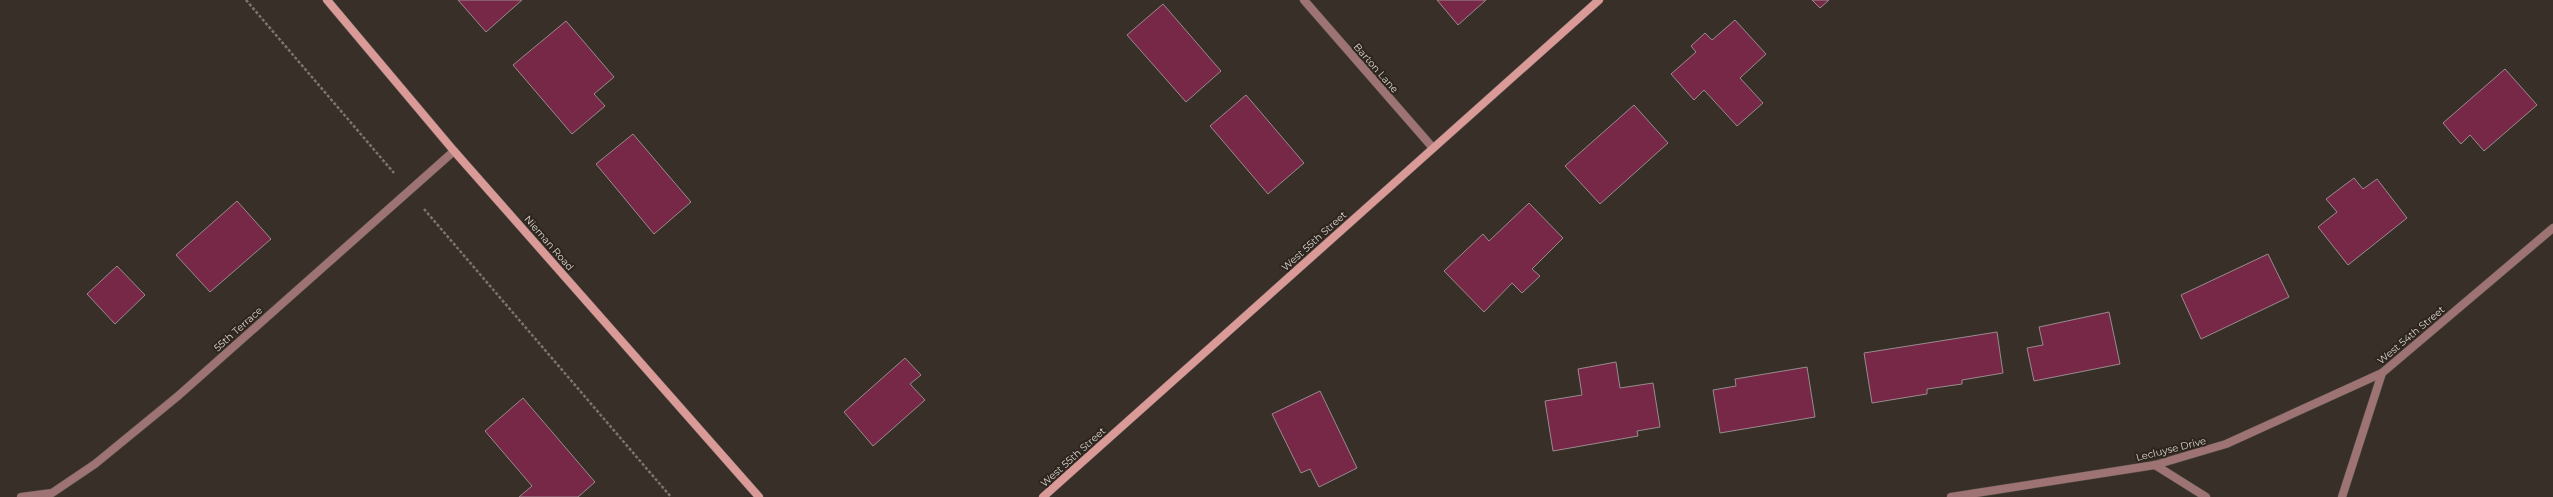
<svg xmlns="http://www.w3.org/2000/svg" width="2553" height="497" viewBox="0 0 2553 497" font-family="Montserrat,sans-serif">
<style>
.building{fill:#762846;stroke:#998b8e}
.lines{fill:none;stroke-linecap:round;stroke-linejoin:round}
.street-casing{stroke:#544d46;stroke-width:9}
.secondary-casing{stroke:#544d46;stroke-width:9}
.path{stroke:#7c756f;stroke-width:2.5;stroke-dasharray:3 2;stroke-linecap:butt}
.street{stroke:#9d7473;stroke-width:8}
.secondary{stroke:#da9a98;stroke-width:8}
.labels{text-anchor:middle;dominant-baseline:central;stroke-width:4;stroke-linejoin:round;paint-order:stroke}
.street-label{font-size:10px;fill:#d9d3ce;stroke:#2d251e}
</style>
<rect width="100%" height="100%" fill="#372f28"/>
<!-- building -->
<g class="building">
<path d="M458 0H522L486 32Z"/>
<path d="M1437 0H1486L1458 25Z"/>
<path d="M1812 0H1829L1820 8Z"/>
<path d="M1163 4 1221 71 1186 102 1127 35Z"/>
<path d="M1735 20 1766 54 1740 78 1763 103 1737 126 1704 90 1694 100 1671 74 1696 52 1691 46 1705 33 1712 40Z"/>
<path d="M566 21 614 77 594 94 605 106 572 134 513 65Z"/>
<path d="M2505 69 2537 105 2484 151 2470 135 2461 144 2443 123Z"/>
<path d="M1246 95 1304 163 1268 194 1210 126Z"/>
<path d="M1634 105 1668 143 1600 204 1565 166Z"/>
<path d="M633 134 691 202 654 234 596 164Z"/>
<path d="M2354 178 2363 189 2377 179 2407 218 2348 265 2318 227 2337 212 2326 199Z"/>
<path d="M237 201 271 239 210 292 176 255Z"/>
<path d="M1529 203 1563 238 1532 269 1540 276 1522 293 1512 283 1484 312 1444 271 1483 234 1489 241Z"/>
<path d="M2268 254 2289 297 2201 339 2181 295Z"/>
<path d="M117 266 145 295 115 324 87 294Z"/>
<path d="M2109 312 2120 364 2034 381 2027 348 2043 345 2039 327Z"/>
<path d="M1997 332 2003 373 1962 380V384L1927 389V394L1872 403 1864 353Z"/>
<path d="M905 358 921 375 910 384 925 400 873 446 844 412Z"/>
<path d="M1616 362 1620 388 1653 383 1660 427 1637 431 1638 436 1553 451 1545 401 1582 395 1578 369Z"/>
<path d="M1807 367 1815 417 1720 433 1713 390 1736 386 1735 379Z"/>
<path d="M1320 391 1357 468 1319 487 1310 469 1301 473 1272 414Z"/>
<path d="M523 398 595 482 578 497H519L532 486 485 431Z"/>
</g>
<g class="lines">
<defs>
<g id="street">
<path d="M1304 0 1433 148"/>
<path d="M2155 465 2206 497"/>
<path d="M21 497 52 493 95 464 178 396 454 151"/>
<path d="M1951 497 2155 465 2226 444 2382 373"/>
<path d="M2342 497 2382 373 2553 228"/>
</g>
<g id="secondary">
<path d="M327 0 454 151 759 497"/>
<path d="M1043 497 1599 0"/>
</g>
</defs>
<!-- street casing -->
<use href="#street" class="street-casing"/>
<!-- secondary casing -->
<use href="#secondary" class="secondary-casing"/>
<!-- path -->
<g class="path">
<path d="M246 0 394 173"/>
<path d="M424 209 671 497"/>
</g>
<!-- street -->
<use href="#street" class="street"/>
<!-- secondary -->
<use href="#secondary" class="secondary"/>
</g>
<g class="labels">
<!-- street labels -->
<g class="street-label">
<text transform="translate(1376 68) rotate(49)">Barton Lane</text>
<text transform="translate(1314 241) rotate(-42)">West 55th Street</text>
<text transform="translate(549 243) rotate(49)">Nieman Road</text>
<text transform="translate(238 329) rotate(-42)">55th Terrace</text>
<text transform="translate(2411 335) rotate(-40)">West 54th Street</text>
<text transform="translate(2171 449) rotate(-14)">Lecluyse Drive</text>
<text transform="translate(1073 457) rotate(-42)">West 55th Street</text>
</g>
</g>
</svg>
